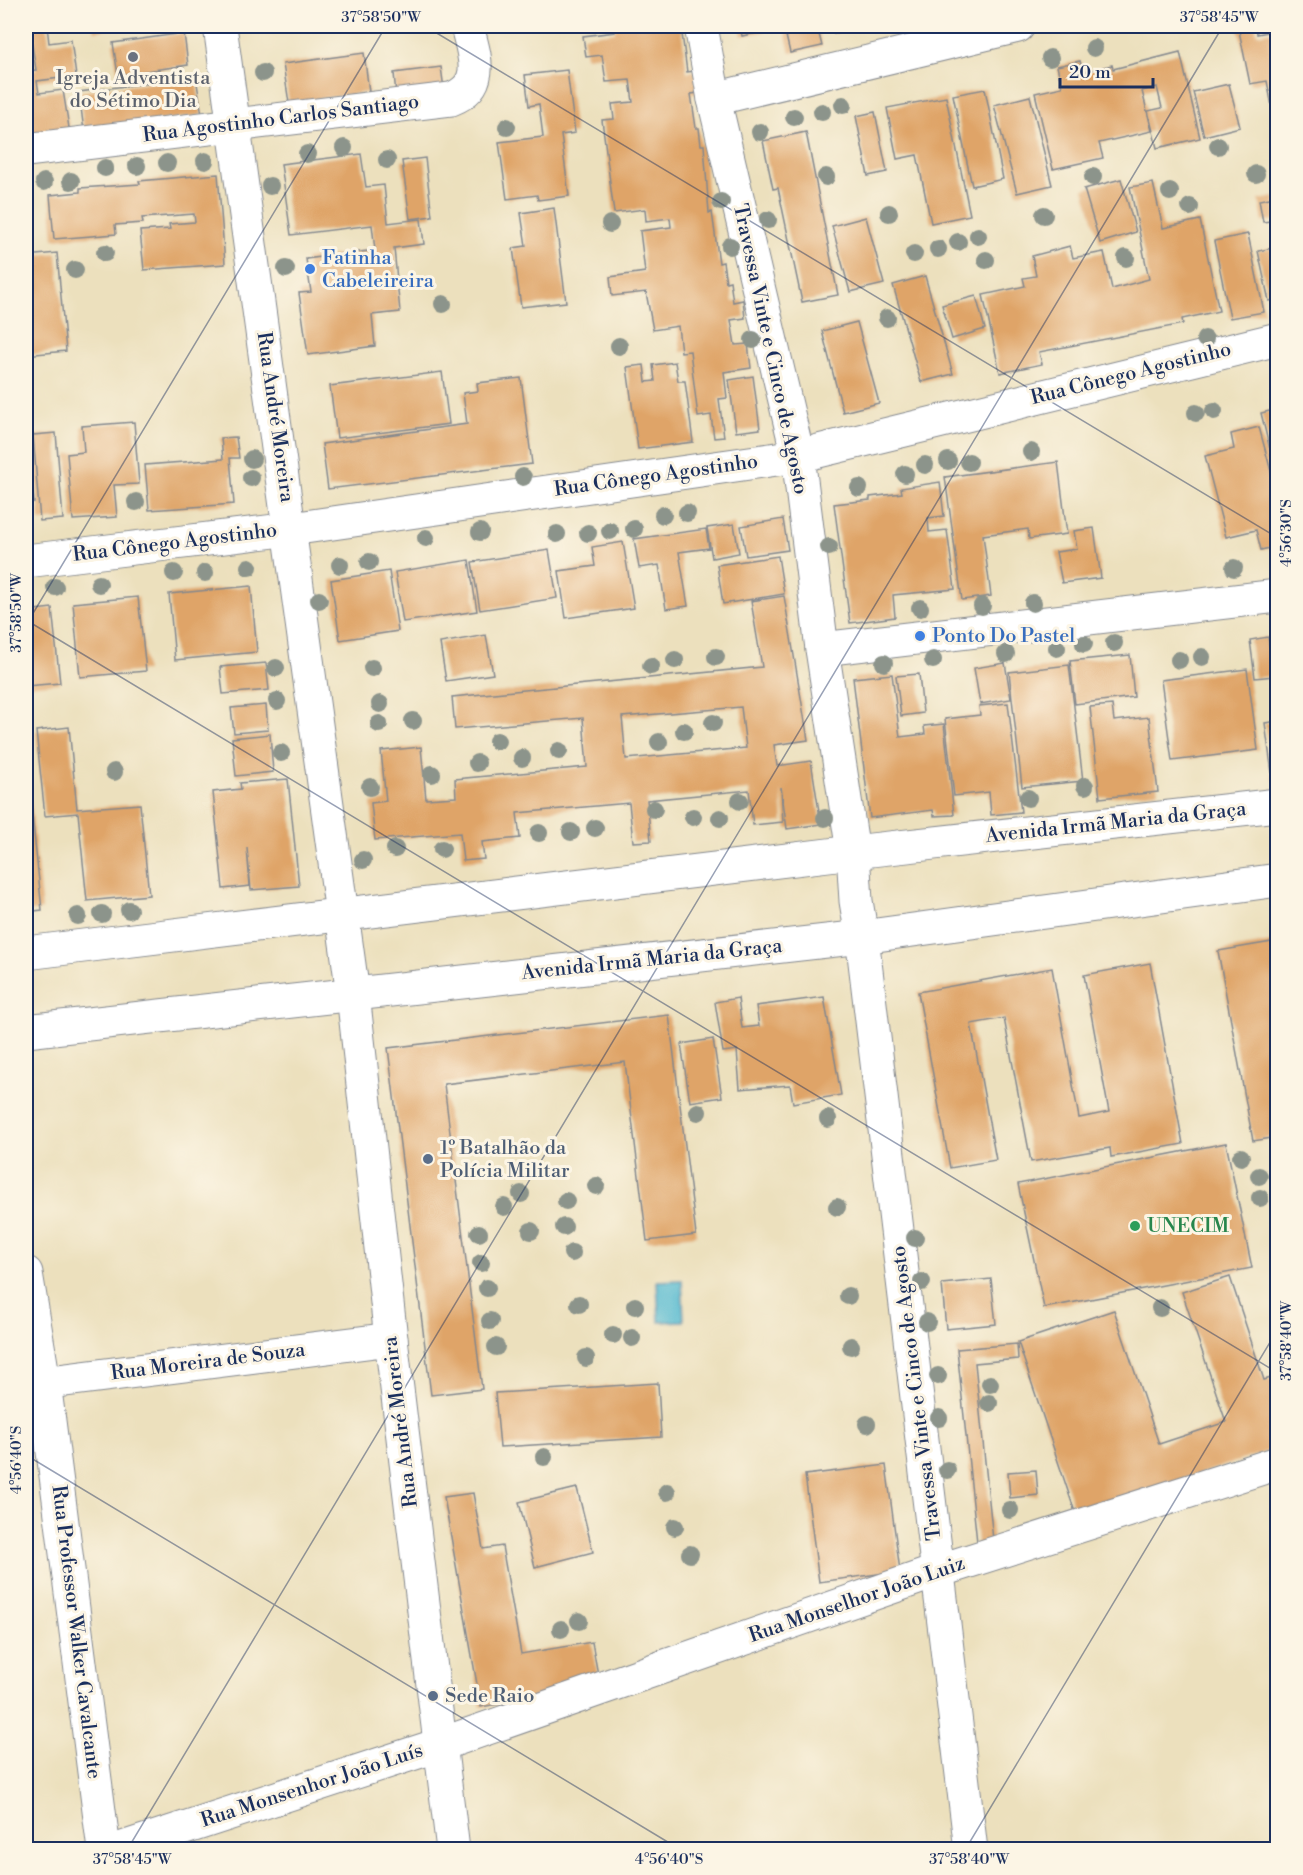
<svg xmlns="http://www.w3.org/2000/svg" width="1303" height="1875" viewBox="0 0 1303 1875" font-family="'Libre Bodoni',serif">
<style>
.water{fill:#52b9d0;stroke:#367497;stroke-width:1.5}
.building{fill:#dfa468;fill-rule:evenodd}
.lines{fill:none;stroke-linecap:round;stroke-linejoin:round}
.minor-casing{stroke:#84888e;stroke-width:35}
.major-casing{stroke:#84888e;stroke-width:35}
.minor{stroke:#fff;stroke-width:33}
.major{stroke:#fff;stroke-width:33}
.tree{fill:#8c948b}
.ticks{fill:none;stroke:#1b2f5e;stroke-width:1.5;stroke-opacity:0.45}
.worship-dot{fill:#6b7280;stroke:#fcf5e5;stroke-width:2}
.shop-dot{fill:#3f7fe0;stroke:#fcf5e5;stroke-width:2}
.service-dot{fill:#5c6f8a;stroke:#fcf5e5;stroke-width:2}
.leisure-dot{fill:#2e9e5b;stroke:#fcf5e5;stroke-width:2}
.labels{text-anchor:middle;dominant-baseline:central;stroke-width:6;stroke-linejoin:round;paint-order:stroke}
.worship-label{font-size:20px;fill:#5b616d;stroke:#fcf5e5}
.street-label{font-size:20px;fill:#1b2f5e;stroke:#fcf5e5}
.shop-label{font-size:20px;fill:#366cbe;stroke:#fcf5e5;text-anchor:start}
.service-label{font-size:20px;fill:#4e5e75;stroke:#fcf5e5;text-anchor:start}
.leisure-label{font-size:20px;fill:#27864d;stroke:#fcf5e5;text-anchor:start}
.neatline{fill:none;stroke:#1b2f5e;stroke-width:2}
.ticks-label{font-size:15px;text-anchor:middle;fill:#1b2f5e}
</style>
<rect width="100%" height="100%" fill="#fcf5e5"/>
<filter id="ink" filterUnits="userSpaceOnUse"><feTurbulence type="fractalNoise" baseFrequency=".0167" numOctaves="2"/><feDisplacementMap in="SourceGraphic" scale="12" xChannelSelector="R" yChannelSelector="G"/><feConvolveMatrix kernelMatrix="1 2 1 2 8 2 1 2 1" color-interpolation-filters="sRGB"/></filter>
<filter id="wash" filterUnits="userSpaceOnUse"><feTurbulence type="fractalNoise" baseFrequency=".008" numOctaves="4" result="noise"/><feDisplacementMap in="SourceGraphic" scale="24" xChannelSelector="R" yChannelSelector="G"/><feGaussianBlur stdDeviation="1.35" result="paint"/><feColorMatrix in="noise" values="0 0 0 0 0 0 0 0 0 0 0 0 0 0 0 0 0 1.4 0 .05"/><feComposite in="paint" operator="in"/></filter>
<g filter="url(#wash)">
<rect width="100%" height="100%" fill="#ece0bd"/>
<!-- water -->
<path class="water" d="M682 1280 684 1321 659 1322 657 1281Z"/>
<g id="blocks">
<!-- building -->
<g class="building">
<path d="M29 26H47L49 43 71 40 76 76 37 81 39 93 63 90 70 134 26 140V71L36 70Z"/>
<path d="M94 26H125V27L95 31Z"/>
<path d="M614 26H681L687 72 695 71 698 93 691 94 696 128H699L701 145H704L709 213 712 212 719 263 723 262 726 282 730 281 733 302 743 300 745 318 731 320 735 345 748 344 751 368 724 372 727 398 719 399 724 437 714 438 711 415 698 417 690 351 681 352 678 326 653 330 646 292 612 296 610 277 645 272 640 231 671 227 670 218 646 221 645 209 614 213 602 120 614 119 612 104 633 102 630 80 606 82 602 55 586 57 583 36 615 32Z"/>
<path d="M740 26H817L822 46 790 53 784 27 742 36Z"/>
<path d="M833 26H867V27L834 33Z"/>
<path d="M908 26H924L925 31 910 34Z"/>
<path d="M1238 26H1256L1257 34 1278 30V115L1274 116 1267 81 1250 84Z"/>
<path d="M184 33 188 65 118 75 113 43Z"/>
<path d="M1180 52 1200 138 1157 148 1148 111 1162 108 1157 87 1142 91 1152 131 1099 143 1103 158 1053 169 1035 93 1062 87 1057 66 1080 61 1083 72 1112 65 1113 69Z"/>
<path d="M364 53 369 92 289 103 283 64Z"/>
<path d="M441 67 444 89 396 95 394 73Z"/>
<path d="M567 70 575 133 561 135 569 196 538 200 537 195 507 199 499 142 543 137 539 104 529 106 525 75Z"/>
<path d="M196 77 202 115 84 131 79 92Z"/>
<path d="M1229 84 1240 127 1204 136 1193 92Z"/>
<path d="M985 89 1003 179 972 186 953 95Z"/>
<path d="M1030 96 1052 185 1017 193 994 105Z"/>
<path d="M946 97 970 215 931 223 917 155 897 159 887 108Z"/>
<path d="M875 112 887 172 868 176 856 116Z"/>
<path d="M806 132 838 295 802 302 778 188 773 189 763 141Z"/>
<path d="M361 154 366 187 384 185 388 223 421 219 424 244 394 248 400 312 372 315 375 346 308 355 299 293 311 292 306 259 375 250 372 225 291 235 281 164Z"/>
<path d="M425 158 432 216 410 219 402 161Z"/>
<path d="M218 174 225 264 144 270 140 231 170 229 169 224 195 222 194 214 142 218 143 223 115 225 116 234 54 239 50 195 80 192V188L140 184 139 181Z"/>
<path d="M1121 179 1136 232 1100 243 1084 189Z"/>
<path d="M1153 183 1163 228 1200 220 1219 311 1182 319 1183 324 1039 352 1042 364 1000 373 983 295 1025 286 1023 278 1036 276 1032 256 1070 246 1073 258 1104 252 1112 289 1149 279 1130 187Z"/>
<path d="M1275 197 1278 220 1263 222 1259 200Z"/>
<path d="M554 208 566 302 521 307 513 248 526 246 521 213Z"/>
<path d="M866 217 884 284 850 292 832 226Z"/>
<path d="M1248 234 1264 312 1230 318 1214 241Z"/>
<path d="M1278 247V299L1269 301 1258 251Z"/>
<path d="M57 253 66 351 26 355V256Z"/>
<path d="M925 276 953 374 921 382 893 285Z"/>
<path d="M976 296 985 329 952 339 942 305Z"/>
<path d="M857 322 879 403 843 412 822 331Z"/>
<path d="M675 362 678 381H685L693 442 638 449 627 367 644 365 646 382 655 381 653 365Z"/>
<path d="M442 372 449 424 337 438 330 386Z"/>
<path d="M753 376 760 429 736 432 729 380Z"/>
<path d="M521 378 532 464 328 489 322 444 467 424 463 393 478 391 477 383Z"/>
<path d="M1278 409V469L1275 470 1261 413Z"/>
<path d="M134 422 139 484 114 485 117 517 73 520 67 454 84 452 82 426Z"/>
<path d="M26 426 34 502 26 503Z"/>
<path d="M1259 427 1278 497V546L1261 550 1256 530 1226 537 1205 456 1234 449 1231 434Z"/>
<path d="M56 433 63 519 40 521 33 435Z"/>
<path d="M236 437 239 458H230L234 504 149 510 145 465 223 459 221 438Z"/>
<path d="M1058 462 1067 534 1029 539 1028 529 983 535 991 596 962 600 945 477Z"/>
<path d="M940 482 944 516 928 518 929 532 947 530 955 589 893 595 895 617 850 623 834 504 870 500V497L902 493 901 488Z"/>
<path d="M783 519 788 550 746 556 741 526Z"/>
<path d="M734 524 739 553 712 558 707 528Z"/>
<path d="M1094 528 1101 578 1062 583 1056 552 1077 549 1074 531Z"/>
<path d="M706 529 709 548 679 552 688 606 666 609 659 565 639 568 634 539Z"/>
<path d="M623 542 634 608 566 618 559 571 595 566 592 547Z"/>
<path d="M549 550 557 598 480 610 472 562Z"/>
<path d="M778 556 784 594 723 604 717 565Z"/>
<path d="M469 560 477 611 403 622 395 572Z"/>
<path d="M389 571 398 631 340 640 331 580Z"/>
<path d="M251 586 257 652 175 660 169 594Z"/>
<path d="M784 596 808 740 774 745 777 766 811 761 821 824 787 829 781 787 783 822 753 825 749 790 647 800 651 841 633 842 629 803 517 813 520 838 482 842 484 859 463 861 460 833 375 840 371 803 386 801 381 751 421 747 426 799 456 797 455 779 587 767 583 718 455 729 452 697 762 667 751 601ZM741 707 746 748 626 759 622 717Z"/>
<path d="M138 597 146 671 80 677 73 603Z"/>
<path d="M52 608 60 683 26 686V611Z"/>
<path d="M486 635 493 674 446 681 440 643Z"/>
<path d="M1268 637 1274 676 1255 678 1250 640Z"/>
<path d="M1278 640V669H1276L1271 642Z"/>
<path d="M1130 655 1134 697 1075 704 1070 661Z"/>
<path d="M266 663 269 690 223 694 220 667Z"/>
<path d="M1005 663 1011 699 980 704 974 668Z"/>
<path d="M1069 665 1083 781 1022 787 1009 672Z"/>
<path d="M1247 669 1258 750 1172 761 1161 680Z"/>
<path d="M892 674 900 737 925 734 924 726 944 724 954 815 934 816 933 810 870 818 853 678Z"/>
<path d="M919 674 923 713 901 716 896 676Z"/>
<path d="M1008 703 1021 812 991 815 989 792 954 796 945 719 980 715 979 706Z"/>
<path d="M266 705 268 730 234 733 231 708Z"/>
<path d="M1112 705 1114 721 1149 717 1158 792 1100 798 1090 707Z"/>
<path d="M1278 721V780H1273L1265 723Z"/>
<path d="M69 727 77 809 140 804 149 895 87 901 78 813 45 816 36 731Z"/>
<path d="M270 734 273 772 236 776 232 738Z"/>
<path d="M288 779 299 886 251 890 247 848 250 886 223 889 213 792 241 789 240 783Z"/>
<path d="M26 786H29L42 910 26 912Z"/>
<path d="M1278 941V1137L1253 1141 1218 951Z"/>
<path d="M1150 963 1183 1144 1111 1157 1110 1148 1031 1162 1004 1018 971 1024 996 1160 950 1168 918 992 1052 968 1079 1118 1109 1112 1084 975Z"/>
<path d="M824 997 841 1095 793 1103 790 1085 740 1089 737 1050 723 1052 715 1002 738 998 742 1028 759 1026 756 1006Z"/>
<path d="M669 1015 696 1235 647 1241 625 1062 444 1084 482 1389 431 1395 388 1048Z"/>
<path d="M713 1039 722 1097 690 1102 681 1044Z"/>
<path d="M1226 1143 1252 1268 1044 1308 1018 1184Z"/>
<path d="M1278 1259V1278H1277L1272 1261Z"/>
<path d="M1230 1277 1264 1380 1278 1376V1448L1076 1515 1018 1342 1114 1310 1159 1444 1226 1422 1182 1292Z"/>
<path d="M991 1279 996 1324 946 1329 942 1284Z"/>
<path d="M1017 1344 1018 1359 975 1363 994 1550 978 1552 957 1349Z"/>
<path d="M658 1383 661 1437 500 1447 495 1393Z"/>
<path d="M886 1465 900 1571 819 1582 805 1475Z"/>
<path d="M1036 1470 1038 1495 1010 1498 1008 1472Z"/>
<path d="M577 1488 593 1552 535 1567 519 1502Z"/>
<path d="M473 1493 483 1549 502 1546 521 1654 592 1642 600 1686 481 1707 444 1497Z"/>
</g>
</g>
</g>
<g filter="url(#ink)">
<use href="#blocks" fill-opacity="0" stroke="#84888e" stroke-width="1.5"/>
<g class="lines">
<defs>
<g id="minor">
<path d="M220 26 353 994 391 1339 453 1850"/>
<path d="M701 26 714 99 798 456 822 649 853 852"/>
<path d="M714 99 1018 26"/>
<path d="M26 150 451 99C487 85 474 55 467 26"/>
<path d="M26 561 291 529 798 456 1278 339"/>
<path d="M822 649 1278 596"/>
<path d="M862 937 971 1850"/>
<path d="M26 1273 44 1382 104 1850"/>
<path d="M26 1385 391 1339"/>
<path d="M117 1850 439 1745 938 1571 1278 1463"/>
</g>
<g id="major">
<path d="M853 852 856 901 862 937"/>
<path d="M26 953 853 852 1278 805"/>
<path d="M26 1031 862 937 1278 880"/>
</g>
</defs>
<!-- minor casing -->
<use href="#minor" class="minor-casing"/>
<!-- major casing -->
<use href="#major" class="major-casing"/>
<!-- minor -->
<use href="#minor" class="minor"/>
<!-- major -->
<use href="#major" class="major"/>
</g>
<!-- trees -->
<g class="tree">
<circle cx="1094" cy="48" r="9"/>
<circle cx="1050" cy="58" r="9"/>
<circle cx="263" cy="73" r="9"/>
<circle cx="843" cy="105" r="9"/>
<circle cx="822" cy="112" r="9"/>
<circle cx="794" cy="117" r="9"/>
<circle cx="507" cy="127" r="9"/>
<circle cx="760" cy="132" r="9"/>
<circle cx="1218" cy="146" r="9"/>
<circle cx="344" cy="148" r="9"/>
<circle cx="307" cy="154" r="9"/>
<circle cx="387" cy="160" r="9"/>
<circle cx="205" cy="161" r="9"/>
<circle cx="167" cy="163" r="9"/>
<circle cx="137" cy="166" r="9"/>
<circle cx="105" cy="168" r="9"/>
<circle cx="1256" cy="174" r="9"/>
<circle cx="826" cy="177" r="9"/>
<circle cx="1093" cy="177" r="9"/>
<circle cx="71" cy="181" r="9"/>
<circle cx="44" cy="182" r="9"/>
<circle cx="270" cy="186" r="9"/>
<circle cx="1170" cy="192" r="9"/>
<circle cx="721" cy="202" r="9"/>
<circle cx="1190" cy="207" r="9"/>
<circle cx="889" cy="213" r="9"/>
<circle cx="1044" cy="215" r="9"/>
<circle cx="768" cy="220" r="9"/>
<circle cx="610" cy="224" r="9"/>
<circle cx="978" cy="236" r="9"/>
<circle cx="958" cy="242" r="9"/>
<circle cx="730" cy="246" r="9"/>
<circle cx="938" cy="249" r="9"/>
<circle cx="105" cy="253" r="9"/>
<circle cx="914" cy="254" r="9"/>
<circle cx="1126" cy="258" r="9"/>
<circle cx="986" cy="260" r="9"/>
<circle cx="286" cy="269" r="9"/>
<circle cx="75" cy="270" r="9"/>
<circle cx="443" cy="304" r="9"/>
<circle cx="887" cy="318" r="9"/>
<circle cx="1205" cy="339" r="9"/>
<circle cx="753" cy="340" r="9"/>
<circle cx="619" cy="346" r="9"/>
<circle cx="1214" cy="411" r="9"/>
<circle cx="1196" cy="413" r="9"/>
<circle cx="1031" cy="452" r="9"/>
<circle cx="252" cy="459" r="9"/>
<circle cx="948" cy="461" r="9"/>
<circle cx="969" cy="462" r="9"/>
<circle cx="925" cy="465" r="9"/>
<circle cx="905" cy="474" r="9"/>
<circle cx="523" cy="477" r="9"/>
<circle cx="251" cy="478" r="9"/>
<circle cx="859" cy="488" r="9"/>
<circle cx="136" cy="502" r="9"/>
<circle cx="687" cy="513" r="9"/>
<circle cx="663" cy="515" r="9"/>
<circle cx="634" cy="529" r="9"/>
<circle cx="610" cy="531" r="9"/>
<circle cx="480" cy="532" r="9"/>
<circle cx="588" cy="533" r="9"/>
<circle cx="557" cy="534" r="9"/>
<circle cx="426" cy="538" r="9"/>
<circle cx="829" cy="547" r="9"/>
<circle cx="369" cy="562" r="9"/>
<circle cx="340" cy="565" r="9"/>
<circle cx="249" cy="567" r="9"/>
<circle cx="1234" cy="568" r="9"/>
<circle cx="174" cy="573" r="9"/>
<circle cx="205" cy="573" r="9"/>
<circle cx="99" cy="584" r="9"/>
<circle cx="55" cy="587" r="9"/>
<circle cx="319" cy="600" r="9"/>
<circle cx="1033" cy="603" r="9"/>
<circle cx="982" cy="606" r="9"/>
<circle cx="920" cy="608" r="9"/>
<circle cx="1114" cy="643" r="9"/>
<circle cx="1084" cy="644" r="9"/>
<circle cx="1057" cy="648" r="9"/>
<circle cx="1006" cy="654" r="9"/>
<circle cx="716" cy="657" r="9"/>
<circle cx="1202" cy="657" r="9"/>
<circle cx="675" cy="660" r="9"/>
<circle cx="933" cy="660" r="9"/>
<circle cx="1179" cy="660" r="9"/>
<circle cx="884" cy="663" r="9"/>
<circle cx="651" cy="666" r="9"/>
<circle cx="276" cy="668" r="9"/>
<circle cx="372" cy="668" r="9"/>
<circle cx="277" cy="701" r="9"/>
<circle cx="380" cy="704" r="9"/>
<circle cx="413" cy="721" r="9"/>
<circle cx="713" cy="723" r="9"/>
<circle cx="379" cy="724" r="9"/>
<circle cx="684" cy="731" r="9"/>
<circle cx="497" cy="741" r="9"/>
<circle cx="659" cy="742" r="9"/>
<circle cx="559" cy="751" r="9"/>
<circle cx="281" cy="753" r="9"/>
<circle cx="522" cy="758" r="9"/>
<circle cx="477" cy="763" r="9"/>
<circle cx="114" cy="772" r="9"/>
<circle cx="432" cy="774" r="9"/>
<circle cx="1085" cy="786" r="9"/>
<circle cx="370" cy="787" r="9"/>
<circle cx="1028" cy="798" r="9"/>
<circle cx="740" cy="801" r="9"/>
<circle cx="654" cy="809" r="9"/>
<circle cx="693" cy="817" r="9"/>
<circle cx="720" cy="818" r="9"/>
<circle cx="825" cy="818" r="9"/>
<circle cx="595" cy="828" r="9"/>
<circle cx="571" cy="832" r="9"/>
<circle cx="539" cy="833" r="9"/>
<circle cx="395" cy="849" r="9"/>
<circle cx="442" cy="849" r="9"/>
<circle cx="363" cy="860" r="9"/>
<circle cx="129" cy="910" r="9"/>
<circle cx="102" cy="914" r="9"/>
<circle cx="78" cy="916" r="9"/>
<circle cx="698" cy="1112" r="9"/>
<circle cx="828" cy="1119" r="9"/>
<circle cx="1241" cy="1157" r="9"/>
<circle cx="1259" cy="1176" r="9"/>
<circle cx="596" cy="1186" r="9"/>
<circle cx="521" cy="1194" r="9"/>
<circle cx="1260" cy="1198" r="9"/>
<circle cx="566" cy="1201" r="9"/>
<circle cx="504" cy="1207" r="9"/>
<circle cx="837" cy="1207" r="9"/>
<circle cx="564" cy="1227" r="9"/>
<circle cx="531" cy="1231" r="9"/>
<circle cx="479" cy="1233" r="9"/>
<circle cx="915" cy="1238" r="9"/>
<circle cx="572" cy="1253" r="9"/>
<circle cx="481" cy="1263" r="9"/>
<circle cx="922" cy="1282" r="9"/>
<circle cx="487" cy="1288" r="9"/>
<circle cx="848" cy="1296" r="9"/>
<circle cx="579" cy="1304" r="9"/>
<circle cx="635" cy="1306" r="9"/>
<circle cx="1160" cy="1308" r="9"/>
<circle cx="490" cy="1321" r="9"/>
<circle cx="927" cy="1322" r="9"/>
<circle cx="613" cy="1335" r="9"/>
<circle cx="632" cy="1338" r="9"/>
<circle cx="851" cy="1346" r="9"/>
<circle cx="496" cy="1347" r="9"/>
<circle cx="586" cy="1358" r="9"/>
<circle cx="938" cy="1376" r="9"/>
<circle cx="990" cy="1384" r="9"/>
<circle cx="989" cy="1403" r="9"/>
<circle cx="939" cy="1418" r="9"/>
<circle cx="867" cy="1424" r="9"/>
<circle cx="544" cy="1457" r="9"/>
<circle cx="947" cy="1470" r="9"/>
<circle cx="667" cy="1492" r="9"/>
<circle cx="1010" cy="1510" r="9"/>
<circle cx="675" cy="1527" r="9"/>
<circle cx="690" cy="1554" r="9"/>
<circle cx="579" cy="1621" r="9"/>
<circle cx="561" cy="1629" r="9"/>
</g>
</g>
<!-- ticks -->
<path class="ticks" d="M425 26 1278 538M26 620 1278 1373M26 625 386 26M26 1455 681 1850M127 1850 1223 26M965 1850 1278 1329"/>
<!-- markers -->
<circle class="worship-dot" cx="133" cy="57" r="6"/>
<g class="shop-dot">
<circle cx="310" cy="269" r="6"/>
<circle cx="920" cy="636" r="6"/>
</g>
<g class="service-dot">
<circle cx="428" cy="1159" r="6"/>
<circle cx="433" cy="1696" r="6"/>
</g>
<circle class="leisure-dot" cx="1135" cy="1226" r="6"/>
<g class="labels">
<!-- worship labels -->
<g class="worship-label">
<text x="133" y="78">Igreja Adventista<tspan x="133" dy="23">do Sétimo Dia</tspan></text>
</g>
<!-- street labels -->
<g class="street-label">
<text transform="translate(281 119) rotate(-7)">Rua Agostinho Carlos Santiago</text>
<text transform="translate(770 349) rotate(78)">Travessa Vinte e Cinco de Agosto</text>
<text transform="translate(1131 374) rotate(-14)">Rua Cônego Agostinho</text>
<text transform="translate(275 417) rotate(82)">Rua André Moreira</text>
<text transform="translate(656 476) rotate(-8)">Rua Cônego Agostinho</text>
<text transform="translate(175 543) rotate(-7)">Rua Cônego Agostinho</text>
<text transform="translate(1116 823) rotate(-6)">Avenida Irmã Maria da Graça</text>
<text transform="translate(652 960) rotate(-6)">Avenida Irmã Maria da Graça</text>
<text transform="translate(208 1362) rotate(-7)">Rua Moreira de Souza</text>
<text transform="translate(917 1393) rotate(-97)">Travessa Vinte e Cinco de Agosto</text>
<text transform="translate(401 1422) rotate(-97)">Rua André Moreira</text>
<text transform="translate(857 1600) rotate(-19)">Rua Monselhor João Luiz</text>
<text transform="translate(76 1632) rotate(83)">Rua Professor Walker Cavalcante</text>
<text transform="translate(312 1786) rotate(-18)">Rua Monsenhor João Luís</text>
</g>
<!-- shop labels -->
<g class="shop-label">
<text x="322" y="258">Fatinha<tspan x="322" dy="23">Cabeleireira</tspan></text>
<text x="932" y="636">Ponto Do Pastel</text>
</g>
<!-- service labels -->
<g class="service-label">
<text x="440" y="1148">1º Batalhão da<tspan x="440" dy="23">Polícia Militar</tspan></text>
<text x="445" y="1696">Sede Raio</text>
</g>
<!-- leisure labels -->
<g class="leisure-label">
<text x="1147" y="1226">UNECIM</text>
</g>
</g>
<!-- margin -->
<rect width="1303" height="1875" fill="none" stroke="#fcf5e5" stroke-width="66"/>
<!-- scale -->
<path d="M1060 78v9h93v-9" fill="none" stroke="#1b2f5e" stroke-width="3"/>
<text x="1069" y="78" font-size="18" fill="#1b2f5e" stroke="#fcf5e5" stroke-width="4.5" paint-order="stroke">20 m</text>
<rect x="33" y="33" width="1237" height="1809" class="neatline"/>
<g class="ticks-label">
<text x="381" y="22">37°58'50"W</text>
<text x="1219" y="22">37°58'45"W</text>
<text transform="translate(1286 533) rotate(-90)" y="5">4°56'30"S</text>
<text transform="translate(16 613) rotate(-90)" y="5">37°58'50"W</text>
<text transform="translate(1286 1341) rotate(-90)" y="5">37°58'40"W</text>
<text transform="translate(16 1460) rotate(-90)" y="5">4°56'40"S</text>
<text x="132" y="1864">37°58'45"W</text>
<text x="669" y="1864">4°56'40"S</text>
<text x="969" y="1864">37°58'40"W</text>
</g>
</svg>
